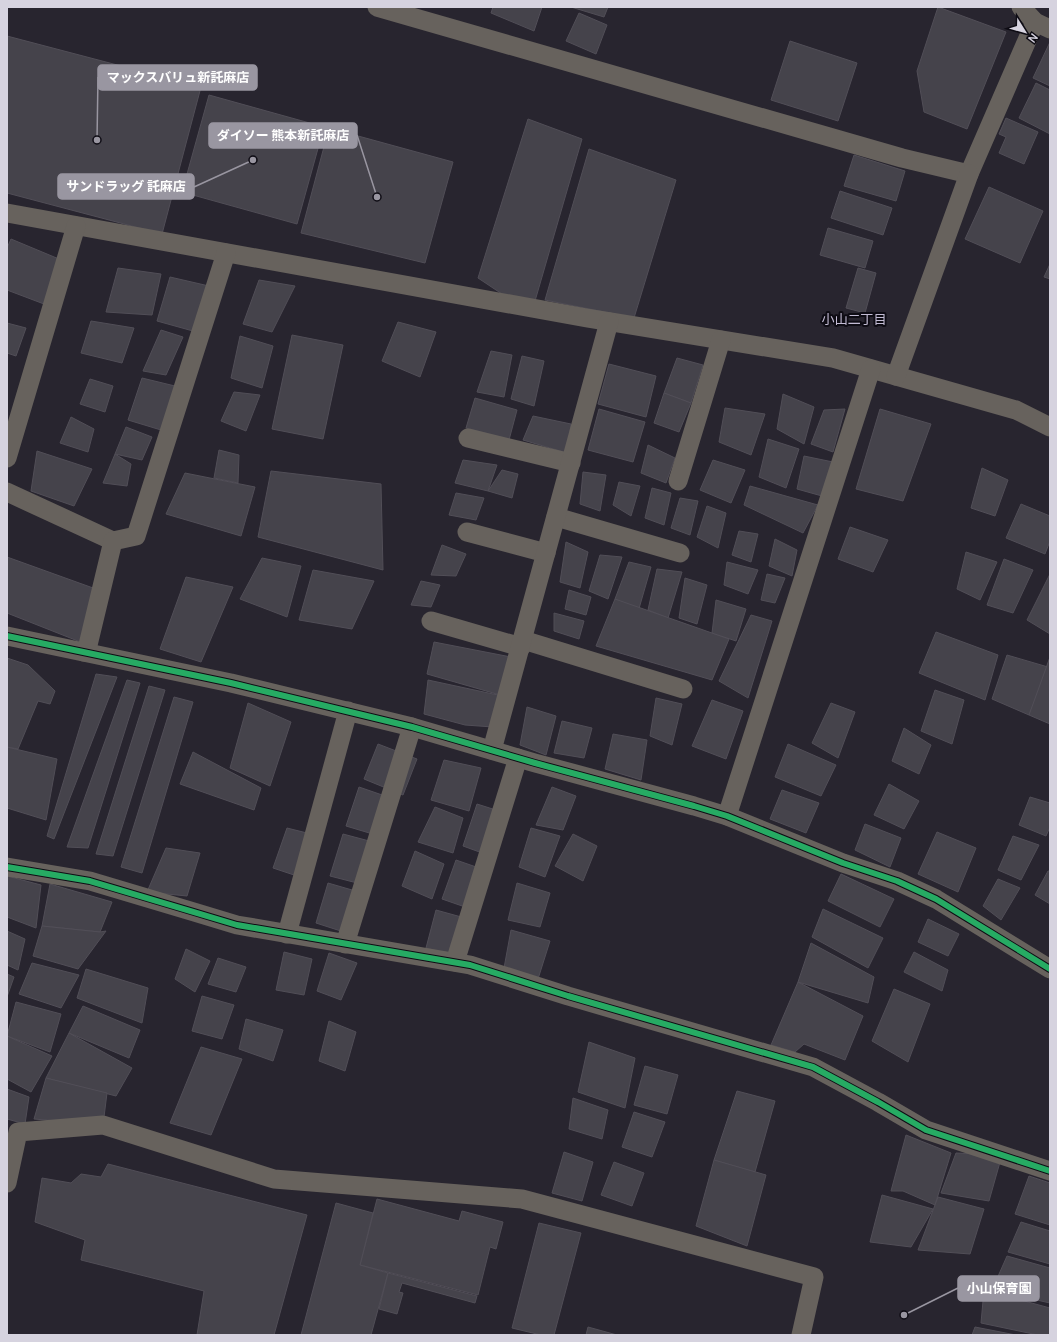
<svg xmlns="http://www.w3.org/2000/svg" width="1057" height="1342" viewBox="0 0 1057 1342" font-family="Manrope,'Noto Sans JP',sans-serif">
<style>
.building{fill:#45434b;stroke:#514e57}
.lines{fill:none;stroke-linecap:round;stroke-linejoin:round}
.minor{stroke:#67625d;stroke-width:19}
.cycleway-casing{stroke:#0e0c14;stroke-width:8}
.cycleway{stroke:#26ab63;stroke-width:6}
.labels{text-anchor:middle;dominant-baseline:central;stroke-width:4;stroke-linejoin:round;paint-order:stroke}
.neighbourhood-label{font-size:13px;fill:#c3bcd4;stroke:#0e0c14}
.leader{fill:none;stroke:#9996a1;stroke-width:1.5}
.callout-dot{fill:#9996a1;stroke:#0e0c14;stroke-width:1.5}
.callout{fill:#9996a1;stroke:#9996a1;stroke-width:1.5}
.callout-label{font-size:13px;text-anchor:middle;font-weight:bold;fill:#fff}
</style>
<rect width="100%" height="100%" fill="#28252f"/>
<!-- building -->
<g class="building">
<path d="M493 7H542L534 31 491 13Z"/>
<path d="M571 7H608L604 17Z"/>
<path d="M938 7 1006 32 967 129 924 112 917 71Z"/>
<path d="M579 13 607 25 596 54 566 41Z"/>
<path d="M7 36 201 87 162 234 7 193Z"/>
<path d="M790 41 857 63 838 121 771 100Z"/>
<path d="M1050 42V86L1033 78Z"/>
<path d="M1036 83 1050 90V134L1019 118Z"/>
<path d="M209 95 324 127 297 224 182 192Z"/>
<path d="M1006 118 1038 132 1024 164 999 153 1006 137 999 134Z"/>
<path d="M528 119 582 139 535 301 505 296 478 278Z"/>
<path d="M329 128 453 162 425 263 301 233Z"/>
<path d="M589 149 676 180 634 318 545 300Z"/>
<path d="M854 155 905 171 896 201 844 186Z"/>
<path d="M989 187 1043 211 1020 263 965 239Z"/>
<path d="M840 191 892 208 883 235 831 218Z"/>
<path d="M828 228 873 241 865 268 820 255Z"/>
<path d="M11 239 59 259 44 304 7 290V248Z"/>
<path d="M1050 264V279L1044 277Z"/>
<path d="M118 268 161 274 152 315 106 312Z"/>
<path d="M858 268 876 273 865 313 846 308Z"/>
<path d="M170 277 209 286 193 331 157 321Z"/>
<path d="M259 280 295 286 272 332 243 324Z"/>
<path d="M91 321 134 328 122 363 81 353Z"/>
<path d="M398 322 436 332 420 377 382 361Z"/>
<path d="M7 323 26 328 16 356 7 353Z"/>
<path d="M161 330 183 337 166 375 143 371Z"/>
<path d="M292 335 343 345 323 439 272 429Z"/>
<path d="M240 336 273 346 262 388 231 378Z"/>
<path d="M491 351 512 355 504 397 477 392Z"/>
<path d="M522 356 544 361 534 406 511 399Z"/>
<path d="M677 358 703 365 691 403 664 393Z"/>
<path d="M609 364 656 376 646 417 598 404Z"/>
<path d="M142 378 175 386 161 430 128 420Z"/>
<path d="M90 379 113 386 105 412 80 404Z"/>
<path d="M234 392 260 395 246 431 221 421Z"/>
<path d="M664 393 691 403 679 432 654 423Z"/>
<path d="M783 394 814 407 804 444 777 429Z"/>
<path d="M475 398 517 410 509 440 466 428Z"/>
<path d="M725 408 765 414 751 455 719 442Z"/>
<path d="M599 409 645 422 633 462 588 450Z"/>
<path d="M845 409 833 452 811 444 824 410Z"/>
<path d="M880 409 931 424 903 501 856 489Z"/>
<path d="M533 416 571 424 567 453 523 440Z"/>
<path d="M71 417 94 429 88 452 60 443Z"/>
<path d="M126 427 152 437 142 460 115 454Z"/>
<path d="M768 439 799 449 786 488 759 477Z"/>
<path d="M648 445 675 458 666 483 641 473Z"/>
<path d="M219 450 239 455 238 483 214 478Z"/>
<path d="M37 451 92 469 74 506 31 491Z"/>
<path d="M115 454 131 464 127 486 103 483Z"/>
<path d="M804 456 833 462 822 496 797 489Z"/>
<path d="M463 460 497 465 488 491 455 483Z"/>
<path d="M713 460 745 470 731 503 700 490Z"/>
<path d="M982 468 1008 480 995 516 971 508Z"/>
<path d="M502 470 518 474 512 498 488 491Z"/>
<path d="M271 471 381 484 383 570 258 537Z"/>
<path d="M583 472 606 475 600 511 580 504Z"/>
<path d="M185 473 255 487 241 536 166 514Z"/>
<path d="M619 482 640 486 631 516 613 505Z"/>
<path d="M750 486 818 505 803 533 744 505Z"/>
<path d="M652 488 671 493 664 525 645 518Z"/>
<path d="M456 493 484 498 476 520 449 515Z"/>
<path d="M680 498 698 501 690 535 671 528Z"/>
<path d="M1021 504 1050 516V541L1045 554 1006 538Z"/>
<path d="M707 506 726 513 718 548 697 537Z"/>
<path d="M850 527 888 540 873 572 838 559Z"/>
<path d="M739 531 758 534 751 562 732 555Z"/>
<path d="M775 539 797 550 792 576 769 566Z"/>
<path d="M566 542 588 552 580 588 560 582Z"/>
<path d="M442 545 466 554 456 576 431 575Z"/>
<path d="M966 552 997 562 980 600 957 589Z"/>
<path d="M600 555 622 557 608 599 589 591Z"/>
<path d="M7 557 107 593 88 645 7 613Z"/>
<path d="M262 558 301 566 287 617 240 599Z"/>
<path d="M1004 559 1033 570 1013 613 987 605Z"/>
<path d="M629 562 651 567 638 612 615 599Z"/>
<path d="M727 562 758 570 748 594 724 585Z"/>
<path d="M657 569 682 572 668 618 648 610Z"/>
<path d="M313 570 374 581 352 629 299 620Z"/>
<path d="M767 574 785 578 775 603 761 600Z"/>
<path d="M1050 574V634L1027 620Z"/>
<path d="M186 577 233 587 201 662 160 649Z"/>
<path d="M685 578 707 585 697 624 679 618Z"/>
<path d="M421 581 440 585 431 607 411 605Z"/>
<path d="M569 590 591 597 586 615 565 609Z"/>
<path d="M615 599 729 639 712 680 596 646Z"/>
<path d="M716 600 746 609 736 641 712 633Z"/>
<path d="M554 613 584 621 579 639 554 631Z"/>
<path d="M751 615 772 621 748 698 719 681Z"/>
<path d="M936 632 998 655 985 700 919 673Z"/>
<path d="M434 642 511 657 507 697 427 674Z"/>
<path d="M1007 655 1048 667 1029 715 992 699Z"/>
<path d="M1050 657V724L1029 715Z"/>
<path d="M7 658 28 665 55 691 50 704 38 701 18 749 7 747Z"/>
<path d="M96 674 117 677 54 839 47 836Z"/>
<path d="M127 680 140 683 88 848 67 847Z"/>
<path d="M428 680 507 697 493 727 465 725 424 714Z"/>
<path d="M149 686 165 690 113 856 96 854Z"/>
<path d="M935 690 964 700 952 744 921 731Z"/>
<path d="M174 697 193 702 142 873 121 867Z"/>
<path d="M656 698 682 704 672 745 650 736Z"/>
<path d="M712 700 743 711 726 759 692 746Z"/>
<path d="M248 703 291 722 270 786 230 768Z"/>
<path d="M831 703 855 712 838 758 812 743Z"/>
<path d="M527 707 556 716 546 755 520 745Z"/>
<path d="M562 721 592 728 584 758 554 753Z"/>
<path d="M904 728 931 745 919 774 892 761Z"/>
<path d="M613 734 647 740 641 780 605 769Z"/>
<path d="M378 744 417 759 403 795 364 779Z"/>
<path d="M788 744 836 765 821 796 775 777Z"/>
<path d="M7 747 57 759 46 820 7 808Z"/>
<path d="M193 752 261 788 254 810 180 784Z"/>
<path d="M444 760 481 768 469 811 431 800Z"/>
<path d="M889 784 919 801 904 829 874 815Z"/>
<path d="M359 787 388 797 376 835 346 826Z"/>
<path d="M552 787 576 796 563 830 536 825Z"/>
<path d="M782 790 819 803 806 833 770 819Z"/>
<path d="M1030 797 1050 803V827L1046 836 1019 825Z"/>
<path d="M477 804 499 811 485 854 463 846Z"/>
<path d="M435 807 463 818 453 853 418 842Z"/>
<path d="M865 824 901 838 890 867 855 850Z"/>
<path d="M287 828 315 835 294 875 273 868Z"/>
<path d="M531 828 560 836 545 877 519 867Z"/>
<path d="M937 832 976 848 958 892 918 874Z"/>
<path d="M343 834 373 842 361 884 330 876Z"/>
<path d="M573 834 597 846 583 881 555 866Z"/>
<path d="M1013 836 1039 845 1021 880 998 870Z"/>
<path d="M166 848 200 853 187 896 147 892Z"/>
<path d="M415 851 444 864 432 899 402 886Z"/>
<path d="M456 860 482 869 468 908 442 899Z"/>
<path d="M1048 871H1050V904L1035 895Z"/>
<path d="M841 874 894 899 880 927 828 901Z"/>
<path d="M7 876 41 885 36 928 7 917Z"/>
<path d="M998 879 1020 888 1001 920 983 906Z"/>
<path d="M328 883 359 892 347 933 316 923Z"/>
<path d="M517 883 550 893 540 927 508 920Z"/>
<path d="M50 884 112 902 100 932 42 926Z"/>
<path d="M823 909 883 938 868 968 812 937Z"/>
<path d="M436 910 465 918 455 956 426 948Z"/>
<path d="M928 919 959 934 948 956 918 942Z"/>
<path d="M42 926 100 932 106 931 78 969 33 956Z"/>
<path d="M511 930 550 941 538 979 504 968Z"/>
<path d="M7 931 25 939 18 970 7 965Z"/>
<path d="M811 943 874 977 868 1003 798 982Z"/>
<path d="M186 949 210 961 195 992 175 979Z"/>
<path d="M284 952 312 959 304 995 276 990Z"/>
<path d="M914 952 948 970 942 991 904 972Z"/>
<path d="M329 953 357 963 341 1000 317 991Z"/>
<path d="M218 958 246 967 236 992 208 984Z"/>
<path d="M32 963 79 975 61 1008 19 994Z"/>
<path d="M86 969 148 988 142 1023 77 998Z"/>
<path d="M7 974 14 977 7 997Z"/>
<path d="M798 982 863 1016 845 1060 804 1044 795 1052 771 1045Z"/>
<path d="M894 989 930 1004 908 1062 872 1041Z"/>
<path d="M202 996 234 1005 222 1039 192 1031Z"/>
<path d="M16 1002 61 1014 50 1052 7 1036Z"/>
<path d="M83 1006 140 1030 129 1058 69 1033Z"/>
<path d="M246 1019 283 1030 273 1061 239 1049Z"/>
<path d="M329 1021 356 1032 345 1071 319 1061Z"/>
<path d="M69 1033 132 1068 116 1096 46 1078Z"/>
<path d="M7 1036 52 1056 31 1092 7 1079Z"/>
<path d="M589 1042 635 1058 625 1108 578 1092Z"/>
<path d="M201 1047 242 1059 211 1135 170 1123Z"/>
<path d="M645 1066 678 1075 667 1114 634 1105Z"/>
<path d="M46 1078 107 1093 103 1125 34 1119Z"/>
<path d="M7 1089 29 1097 25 1124 7 1119Z"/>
<path d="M737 1091 775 1101 755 1172 714 1160Z"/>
<path d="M573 1098 608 1110 602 1139 569 1129Z"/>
<path d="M634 1112 665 1122 652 1157 622 1147Z"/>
<path d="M906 1135 951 1153 935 1205 903 1191H891Z"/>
<path d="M564 1152 593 1162 582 1201 552 1193Z"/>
<path d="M956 1153 1002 1155 989 1201 941 1193Z"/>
<path d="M714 1160 766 1175 747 1246 696 1226Z"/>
<path d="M614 1162 644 1173 632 1206 601 1195Z"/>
<path d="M108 1164 307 1215 274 1335H197L204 1291 81 1260 85 1240 35 1222 42 1178 71 1183 81 1174 101 1177Z"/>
<path d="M1029 1176 1050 1183V1225L1015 1214Z"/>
<path d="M882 1195 933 1209 911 1247 870 1242Z"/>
<path d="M938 1197 984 1209 970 1254 918 1250Z"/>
<path d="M377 1199 459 1221 462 1211 503 1222 496 1249 490 1247 478 1295 360 1265Z"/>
<path d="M336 1203 373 1213 360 1265 388 1273 371 1335H301Z"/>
<path d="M1021 1222 1050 1231V1264L1008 1252Z"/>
<path d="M539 1223 581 1233 554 1335H541L512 1328Z"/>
<path d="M1007 1256 1050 1268V1303L992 1290Z"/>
<path d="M388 1273 477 1296 475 1303 402 1283 399 1292 403 1293 397 1314 379 1309Z"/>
<path d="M984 1290 1050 1308V1335H1038L981 1323Z"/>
<path d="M588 1327 617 1335H586Z"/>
<path d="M975 1327 1016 1335H972Z"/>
</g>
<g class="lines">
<!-- minor -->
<g class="minor">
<path d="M377 7 902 158 969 174 1035 22"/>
<path d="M1021 7 1035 22 1050 29"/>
<path d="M7 213 587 318 833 358 1016 410 1050 427"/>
<path d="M896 376 969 174"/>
<path d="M468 438 571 463"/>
<path d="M7 458 76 226"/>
<path d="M678 481 721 340"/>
<path d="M7 492 113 541"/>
<path d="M556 517 680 553"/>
<path d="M467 532 546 553"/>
<path d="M431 621 521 647"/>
<path d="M7 636 231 683 412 727 535 763 694 806 727 816 843 863 897 881 936 899 1050 969"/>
<path d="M523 640 683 689"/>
<path d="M84 652 88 645 113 541 136 536 226 253"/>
<path d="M492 750 609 322"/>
<path d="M727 816 871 369"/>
<path d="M7 867 90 881 194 912 237 925 470 965 568 996 813 1067 878 1102 926 1130 1050 1171"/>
<path d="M287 934 348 711"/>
<path d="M345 944 412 727"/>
<path d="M455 962 518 758"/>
<path d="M7 1183 18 1132 103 1125 274 1179 522 1199 814 1277 801 1335"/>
</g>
<defs>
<g id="cycleway">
<path d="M7 636 231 683 412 727 535 763 694 806 727 816 843 863 897 881 936 899 1050 969"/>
<path d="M7 867 90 881 194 912 237 925 470 965 568 996 813 1067 878 1102 926 1130 1050 1171"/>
</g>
</defs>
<!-- cycleway casing -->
<use href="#cycleway" class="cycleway-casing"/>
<!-- cycleway -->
<use href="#cycleway" class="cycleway"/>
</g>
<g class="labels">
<!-- neighbourhood labels -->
<g class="neighbourhood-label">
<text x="854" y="319">小山二丁目</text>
</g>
</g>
<!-- callouts -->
<path class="leader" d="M97 140L98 77M377 197L357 135M253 160L194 187M904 1315L958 1288"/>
<g class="callout-dot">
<circle cx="97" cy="140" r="4"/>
<circle cx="377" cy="197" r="4"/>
<circle cx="253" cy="160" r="4"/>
<circle cx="904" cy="1315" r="4"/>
</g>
<g class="callout">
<rect x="98" y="65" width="159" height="25" rx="4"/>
<rect x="209" y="123" width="148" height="25" rx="4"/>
<rect x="58" y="174" width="136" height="25" rx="4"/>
<rect x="958" y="1276" width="81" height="25" rx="4"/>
</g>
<g class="callout-label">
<text x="178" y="82">マックスバリュ新託麻店</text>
<text x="283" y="140">ダイソー 熊本新託麻店</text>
<text x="126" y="191">サンドラッグ 託麻店</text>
<text x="999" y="1293">小山保育園</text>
</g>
<!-- border -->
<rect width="1057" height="1342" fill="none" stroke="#d6d3df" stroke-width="16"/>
<!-- north arrow -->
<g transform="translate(1025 32) rotate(127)" stroke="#0e0c14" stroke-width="3" paint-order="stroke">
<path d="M0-3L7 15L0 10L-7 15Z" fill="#d6d3df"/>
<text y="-6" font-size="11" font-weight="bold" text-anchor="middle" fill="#d6d3df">N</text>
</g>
</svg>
